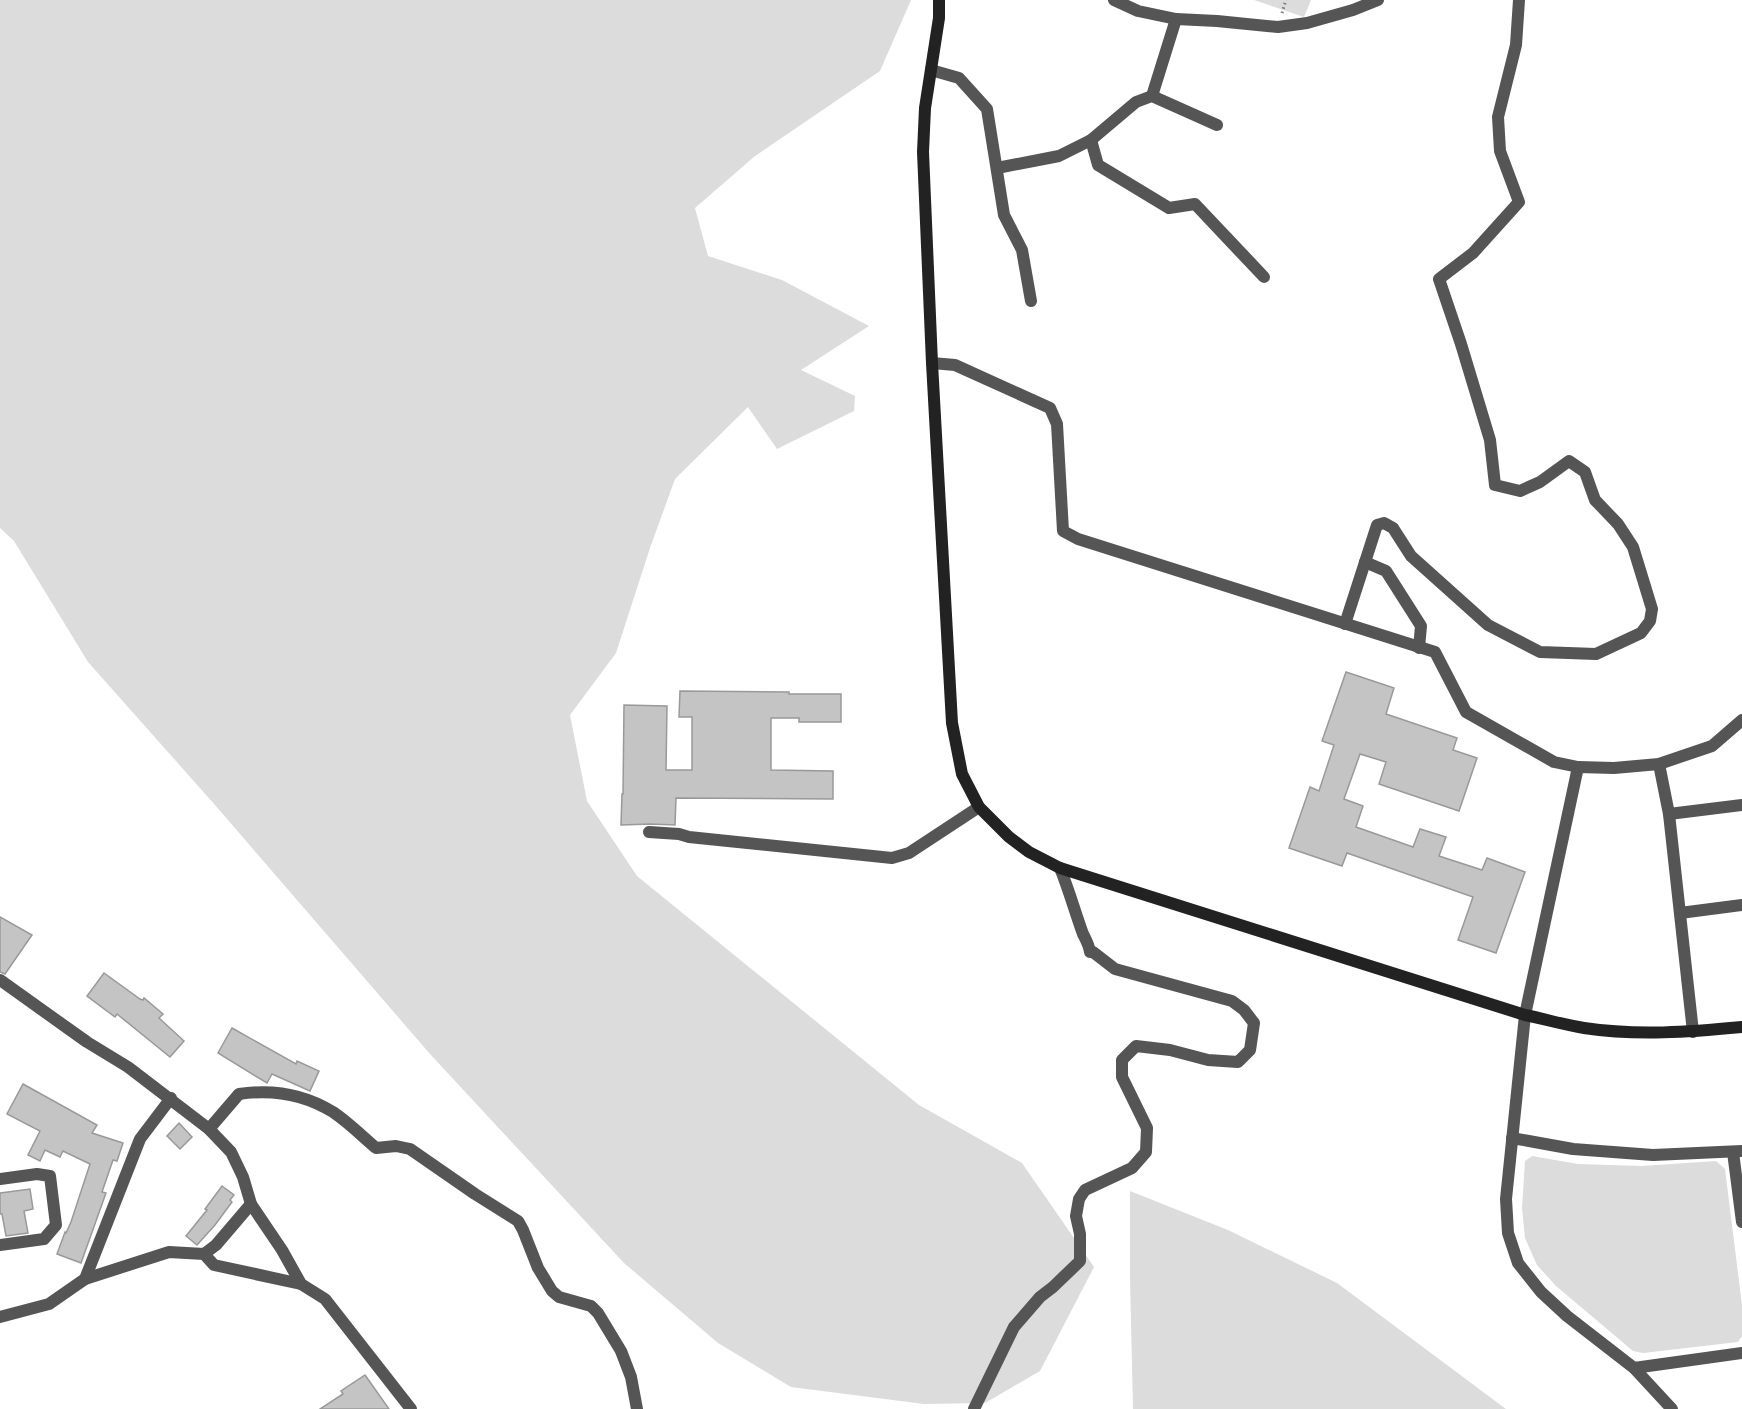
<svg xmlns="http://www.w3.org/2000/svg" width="1742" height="1409" viewBox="0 0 1742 1409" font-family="Signika,sans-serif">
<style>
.green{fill:#dcdcdc}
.building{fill:#c4c4c4;stroke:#999;stroke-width:1.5}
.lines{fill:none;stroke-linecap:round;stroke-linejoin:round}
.path{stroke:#777;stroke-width:3;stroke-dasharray:1.5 3;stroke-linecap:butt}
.street{stroke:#555;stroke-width:12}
.secondary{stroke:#222;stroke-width:12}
</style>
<rect width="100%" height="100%" fill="#fff"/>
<!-- green -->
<g class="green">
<path d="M0 0H911L880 71 755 156 695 208 708 256 782 280 869 326 801 370 855 396 854 411 777 449 748 407 675 479 650 548 616 653 570 715 587 801 637 876 919 1105 1022 1163 1094 1267 1040 1371 985 1403 924 1404 791 1387 718 1343 624 1263 430 1054 215 805 88 662 14 541 0 528Z"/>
<path d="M1254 0H1311L1304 17Z"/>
<path d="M1532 1156 1578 1164 1642 1166 1716 1161 1725 1169 1742 1305V1336L1738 1342 1643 1353 1633 1351 1556 1286 1537 1265 1525 1238 1522 1208 1525 1161Z"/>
<path d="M1130 1191 1228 1230 1337 1283 1506 1409H1133L1130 1277Z"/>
</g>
<!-- building -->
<g class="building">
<path d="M1346 672 1394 688 1386 714 1457 738 1453 750 1477 758 1459 811 1379 784 1386 762 1360 754 1344 799 1363 806 1356 827 1413 847 1420 829 1446 837 1439 856 1482 870 1487 858 1525 872 1496 953 1458 940 1473 897 1347 853 1342 866 1289 848 1310 787 1319 791 1334 745 1322 741Z"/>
<path d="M680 691 789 692V694H841V722H799V718H771V770L833 771V799L676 798 675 825 650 824 621 825 622 794H623L624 705 667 706 666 770H692V717H679Z"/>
<path d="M0 917 32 935 5 974 0 972Z"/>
<path d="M104 973 140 999 143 1000 144 998 163 1014 159 1018 184 1041 170 1057 117 1014 115 1017 87 996Z"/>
<path d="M232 1028 296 1064 297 1061 319 1071 310 1091 272 1074 267 1083 218 1053Z"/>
<path d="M23 1084 97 1125 92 1133 123 1143 117 1161 113 1160 102 1192 106 1193 81 1263 57 1254 65 1232 66 1233 71 1222 90 1164 63 1151 60 1157 45 1150 40 1161 28 1155 40 1131 7 1114Z"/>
<path d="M179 1123 192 1137 180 1149 167 1136Z"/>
<path d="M222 1186 234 1195 230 1200 232 1202 215 1225 197 1245 186 1236 207 1210 205 1209Z"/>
<path d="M30 1189 33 1209 24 1211 28 1233 6 1236 2 1214H0V1193Z"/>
<path d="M365 1375 389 1409H320L343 1394 341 1391Z"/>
</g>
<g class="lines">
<!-- path -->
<path class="path" d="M1282 13 1286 0"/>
<!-- street -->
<g class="street">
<path d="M1114 0 1138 11 1176 19 1217 21 1278 27 1307 23 1353 10 1378 0"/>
<path d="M931 70 959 78 987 109 1004 215 1022 250 1031 301"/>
<path d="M1152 96 1176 19"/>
<path d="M1091 140 1098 165 1169 208 1195 204 1264 277"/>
<path d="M997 168 1059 156 1091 140 1136 102 1152 96 1217 125"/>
<path d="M932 363 955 365 1050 408 1057 424 1063 531 1078 539 1435 652 1466 712 1554 762 1578 767 1614 768 1659 764 1712 746 1742 720"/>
<path d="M1365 562 1386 571 1421 626 1419 648"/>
<path d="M1345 624 1377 525 1384 523 1393 528 1411 556 1488 625 1540 652 1596 654 1641 633 1650 621 1652 609 1633 547 1618 524 1595 500 1585 472 1569 461 1540 482 1520 491 1495 485 1490 440 1461 344 1439 279 1473 253 1519 202 1500 151 1498 117 1516 45 1519 0"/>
<path d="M1659 764 1669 814 1693 1032"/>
<path d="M1578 767 1525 1015 1506 1199 1508 1233 1518 1263 1541 1292 1567 1316 1634 1368 1672 1409"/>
<path d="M1669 814 1742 805"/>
<path d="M649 832 679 834 689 837 892 858 909 853 979 807"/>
<path d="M1680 913 1742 905"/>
<path d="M0 980 87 1042 128 1067 209 1129 231 1152 243 1177 251 1204 282 1250 301 1284 325 1299 411 1409"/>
<path d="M209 1129 239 1094C272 1089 304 1094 333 1112 348 1122 362 1136 376 1148L396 1146 410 1149 475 1194 518 1221 523 1230 538 1268 552 1291 559 1297 591 1306 598 1313 621 1351 631 1377 637 1409"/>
<path d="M1512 1138 1573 1149 1653 1155 1742 1151"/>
<path d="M1733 1152 1742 1222"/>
<path d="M0 1179 37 1174 50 1176 56 1225 44 1239 0 1245"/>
<path d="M204 1254 216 1245 251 1204"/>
<path d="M85 1279 169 1252 204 1254 214 1265 301 1284"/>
<path d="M0 1317 49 1304 85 1279 140 1139 171 1098"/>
<path d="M1634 1368 1742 1353"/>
<path d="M974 1409 1014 1327 1040 1297 1053 1287 1080 1261V1234L1076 1216 1079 1199 1085 1190 1132 1168 1146 1152 1147 1128 1122 1077V1060L1136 1046 1170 1050 1208 1060 1238 1062 1250 1050 1254 1023 1244 1010 1232 1001 1115 969 1093 952H1090C1089 945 1086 940 1083 934 1075 912 1069 890 1060 868"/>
</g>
<!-- secondary -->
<path class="secondary" d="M939 0V18L925 108 923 152 932 363 952 723 962 774 979 807 1009 837 1029 852 1060 868 1525 1015C1545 1019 1565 1025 1584 1028 1637 1036 1690 1032 1742 1027"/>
</g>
</svg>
